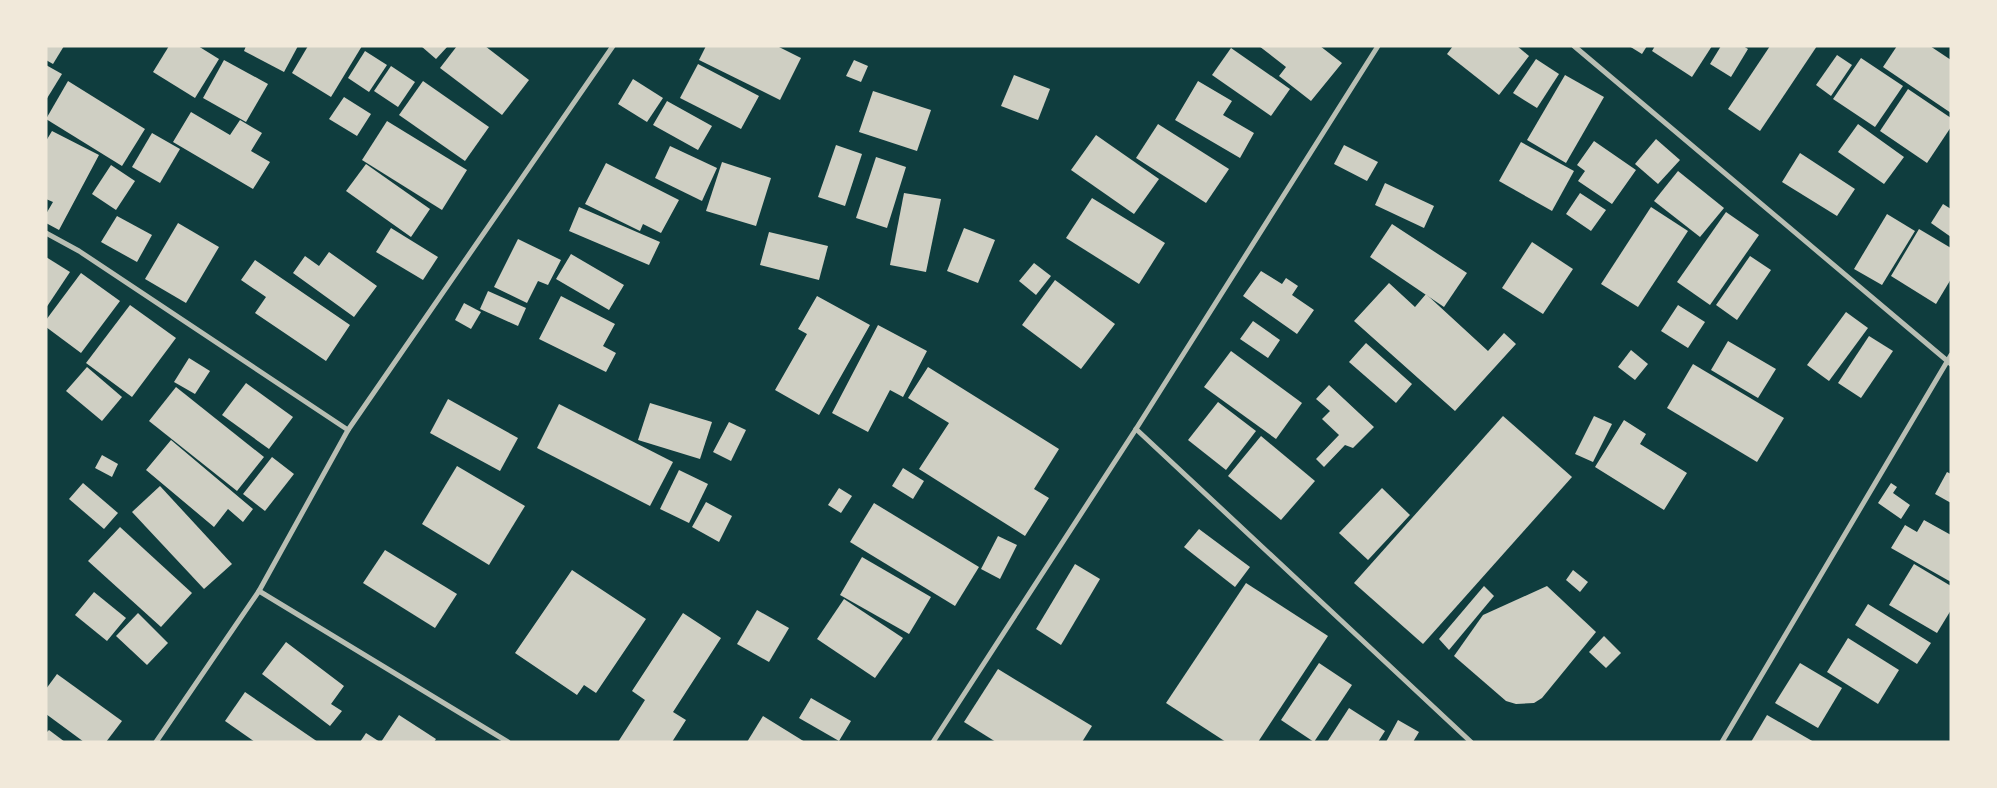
<svg xmlns="http://www.w3.org/2000/svg" width="1997" height="788" viewBox="0 0 1997 788" font-family="'Crimson Pro',serif">
<style>
.building{fill:#cfcfc3}
.lines{fill:none;stroke-linecap:round;stroke-linejoin:round}
.minor{stroke:#b8beb3;stroke-width:5}
</style>
<rect width="100%" height="100%" fill="#0f3d3e"/>
<!-- building -->
<g class="building">
<path d="M46 46H64L53 64 46 60Z"/>
<path d="M169 46H198L219 59 195 98 153 72Z"/>
<path d="M246 46H298L284 72 244 51Z"/>
<path d="M308 46H362L331 97 292 73Z"/>
<path d="M421 46H448L436 59Z"/>
<path d="M457 46H485L529 80 502 115 440 68Z"/>
<path d="M706 46H777L801 58 780 100 699 60Z"/>
<path d="M1259 46H1320L1342 63 1311 101 1279 76 1286 67Z"/>
<path d="M1453 46H1517L1529 56 1499 95 1447 54Z"/>
<path d="M1629 46H1647L1642 54Z"/>
<path d="M1655 46H1712L1692 77 1652 51Z"/>
<path d="M1721 46H1743L1748 49 1731 77 1710 64Z"/>
<path d="M1770 46H1817L1760 131 1728 109Z"/>
<path d="M1897 46H1930L1951 60V113L1883 67Z"/>
<path d="M1231 48 1290 89 1271 116 1212 75Z"/>
<path d="M365 51 387 65 369 92 348 78Z"/>
<path d="M1837 55 1852 65 1831 96 1816 85Z"/>
<path d="M1861 58 1903 86 1875 127 1833 99Z"/>
<path d="M1536 59 1559 74 1537 108 1513 93Z"/>
<path d="M224 60 268 84 246 122 203 98Z"/>
<path d="M854 60 868 66 861 82 846 76Z"/>
<path d="M698 64 759 96 741 129 680 98Z"/>
<path d="M46 65 62 74 46 100Z"/>
<path d="M391 66 415 82 398 107 374 91Z"/>
<path d="M1014 75 1050 89 1038 120 1001 106Z"/>
<path d="M1565 75 1604 97 1566 163 1527 140Z"/>
<path d="M633 79 663 98 647 122 618 104Z"/>
<path d="M68 81 145 129 122 166 46 119Z"/>
<path d="M423 81 489 127 465 161 399 115Z"/>
<path d="M1198 81 1232 101 1223 115 1254 133 1240 158 1175 120Z"/>
<path d="M1908 89 1951 118V127L1927 163 1880 131Z"/>
<path d="M873 91 931 110 917 151 859 132Z"/>
<path d="M344 97 371 114 357 136 329 119Z"/>
<path d="M667 101 712 126 698 150 653 125Z"/>
<path d="M191 112 230 135 240 120 262 133 251 151 270 162 253 189 173 142Z"/>
<path d="M387 121 467 170 442 210 362 160Z"/>
<path d="M1158 124 1229 169 1206 203 1136 158Z"/>
<path d="M1858 124 1904 157 1884 184 1838 152Z"/>
<path d="M52 131 99 155 59 230 46 223V214L53 202 46 199V141Z"/>
<path d="M152 133 180 149 160 183 132 167Z"/>
<path d="M1096 135 1159 179 1134 214 1071 170Z"/>
<path d="M1656 139 1680 160 1658 184 1635 164Z"/>
<path d="M1594 141 1636 170 1612 204 1578 181 1585 171 1577 165Z"/>
<path d="M1521 142 1574 171 1552 211 1499 181Z"/>
<path d="M836 145 862 154 845 206 818 197Z"/>
<path d="M1344 145 1378 162 1367 181 1334 164Z"/>
<path d="M670 146 717 168 702 201 655 178Z"/>
<path d="M1800 153 1855 189 1837 216 1782 182Z"/>
<path d="M876 157 906 167 887 228 856 218Z"/>
<path d="M722 162 771 178 756 226 706 211Z"/>
<path d="M606 163 679 200 661 233 643 224 640 231 585 204Z"/>
<path d="M366 164 430 209 411 237 346 191Z"/>
<path d="M111 165 135 181 116 210 92 194Z"/>
<path d="M1678 171 1724 208 1700 237 1654 201Z"/>
<path d="M1385 183 1434 206 1424 228 1375 205Z"/>
<path d="M904 193 941 199 926 272 890 265Z"/>
<path d="M1580 193 1606 210 1591 231 1566 214Z"/>
<path d="M1092 198 1165 243 1139 284 1066 238Z"/>
<path d="M1943 204 1951 209V237L1931 223Z"/>
<path d="M579 207 660 242 649 265 569 231Z"/>
<path d="M1651 207 1688 231 1638 307 1601 284Z"/>
<path d="M1726 212 1759 235 1710 305 1677 282Z"/>
<path d="M1887 214 1915 231 1882 285 1854 269Z"/>
<path d="M117 216 152 235 137 262 101 242Z"/>
<path d="M178 223 219 247 186 303 145 279Z"/>
<path d="M1392 224 1467 273 1444 307 1370 257Z"/>
<path d="M391 228 438 257 423 280 376 252Z"/>
<path d="M964 228 995 240 978 283 947 271Z"/>
<path d="M1919 229 1951 248V279L1936 304 1891 276Z"/>
<path d="M769 232 828 246 819 280 760 265Z"/>
<path d="M518 239 561 260 548 285 538 281 527 303 494 287Z"/>
<path d="M1532 242 1573 269 1543 314 1502 288Z"/>
<path d="M329 252 377 286 354 317 293 273 305 256 319 266Z"/>
<path d="M571 254 624 285 609 310 556 279Z"/>
<path d="M1750 256 1771 270 1737 320 1716 305Z"/>
<path d="M46 257 70 272 46 308Z"/>
<path d="M255 260 350 325 326 361 255 313 266 297 241 280Z"/>
<path d="M1034 263 1051 276 1036 295 1019 281Z"/>
<path d="M1261 271 1282 284 1286 278 1298 286 1292 295 1314 310 1297 334 1243 296Z"/>
<path d="M81 273 120 301 81 353 46 327V320Z"/>
<path d="M1055 280 1115 324 1081 369 1022 325Z"/>
<path d="M1389 283 1415 307 1426 294 1488 351 1504 333 1516 344 1455 411 1354 321Z"/>
<path d="M488 291 526 308 518 326 480 309Z"/>
<path d="M561 296 615 324 603 346 616 353 606 372 539 339Z"/>
<path d="M817 296 870 325 819 415 775 390 807 334 798 329Z"/>
<path d="M464 303 481 312 471 329 455 320Z"/>
<path d="M130 305 176 338 132 397 86 363Z"/>
<path d="M1678 305 1705 322 1688 348 1661 331Z"/>
<path d="M1846 312 1868 328 1829 381 1807 365Z"/>
<path d="M1253 321 1280 340 1268 358 1240 339Z"/>
<path d="M878 325 927 351 903 397 890 390 868 432 832 413Z"/>
<path d="M1869 336 1893 351 1861 398 1838 383Z"/>
<path d="M1728 341 1776 369 1758 398 1711 370Z"/>
<path d="M1366 343 1412 384 1396 403 1349 362Z"/>
<path d="M1631 350 1648 364 1635 380 1618 367Z"/>
<path d="M1231 351 1302 403 1276 439 1204 387Z"/>
<path d="M189 358 210 371 195 394 174 382Z"/>
<path d="M1693 364 1784 418 1757 462 1667 408Z"/>
<path d="M87 367 122 397 102 421 66 391Z"/>
<path d="M928 367 1059 449 1034 489 1049 498 1025 536 919 469 949 423 908 398Z"/>
<path d="M246 383 293 417 269 449 222 415Z"/>
<path d="M1329 385 1374 427 1353 448 1345 445 1324 467 1316 459 1339 435 1322 419 1330 411 1316 399Z"/>
<path d="M176 387 264 457 237 491 149 421Z"/>
<path d="M448 399 518 438 500 471 430 433Z"/>
<path d="M1218 402 1256 431 1226 470 1188 440Z"/>
<path d="M650 403 712 422 700 459 638 440Z"/>
<path d="M559 404 673 462 650 506 537 448Z"/>
<path d="M1503 416 1572 477 1423 644 1354 583Z"/>
<path d="M1594 416 1612 424 1593 462 1575 454Z"/>
<path d="M1624 420 1646 434 1640 444 1687 473 1664 510 1595 467Z"/>
<path d="M729 422 746 430 731 461 713 452Z"/>
<path d="M1261 436 1315 481 1281 520 1228 476Z"/>
<path d="M171 440 253 509 243 522 228 509 214 527 146 470Z"/>
<path d="M102 455 118 464 112 477 95 468Z"/>
<path d="M272 457 294 474 265 511 243 494Z"/>
<path d="M457 466 525 506 489 565 422 524Z"/>
<path d="M903 468 924 481 913 499 892 486Z"/>
<path d="M679 470 708 484 689 523 660 509Z"/>
<path d="M1947 472 1951 474V503L1935 494Z"/>
<path d="M83 483 118 513 104 529 69 499Z"/>
<path d="M1891 483 1897 487 1893 493 1910 505 1901 519 1878 503Z"/>
<path d="M160 486 232 564 204 589 132 512Z"/>
<path d="M839 488 852 496 841 513 828 505Z"/>
<path d="M1382 488 1410 515 1368 560 1339 533Z"/>
<path d="M706 502 732 516 719 542 692 527Z"/>
<path d="M874 503 979 567 955 606 850 542Z"/>
<path d="M1924 520 1951 535V582L1891 548 1905 525 1917 532Z"/>
<path d="M120 527 192 593 161 627 88 561Z"/>
<path d="M1199 529 1250 567 1235 587 1184 547Z"/>
<path d="M998 536 1017 545 1000 579 981 569Z"/>
<path d="M385 550 457 594 435 628 363 583Z"/>
<path d="M862 557 931 597 909 634 840 595Z"/>
<path d="M1075 564 1100 579 1061 645 1036 629Z"/>
<path d="M1914 564 1951 586V610L1937 633 1889 605Z"/>
<path d="M572 570 646 619 596 693 584 685 577 695 515 653Z"/>
<path d="M1573 570 1588 582 1580 592 1566 580Z"/>
<path d="M1246 583 1328 636 1258 742H1226L1166 703Z"/>
<path d="M1484 586 1494 596 1449 650 1439 639Z"/>
<path d="M1547 586 1596 632 1542 698 1534 703 1516 704 1506 701 1454 656 1483 615Z"/>
<path d="M94 592 126 618 107 641 75 615Z"/>
<path d="M844 599 903 638 875 678 817 639Z"/>
<path d="M1868 604 1931 643 1917 664 1855 625Z"/>
<path d="M757 610 789 628 769 662 737 644Z"/>
<path d="M138 613 168 643 147 665 116 636Z"/>
<path d="M683 613 721 638 673 712 686 720 672 742H618L645 700 632 691Z"/>
<path d="M1604 636 1621 653 1606 668 1589 652Z"/>
<path d="M1848 638 1899 670 1878 704 1827 672Z"/>
<path d="M286 642 344 686 331 704 342 711 330 726 262 674Z"/>
<path d="M1319 663 1352 685 1314 742 1281 720Z"/>
<path d="M1800 663 1842 688 1818 728 1775 703Z"/>
<path d="M998 669 1092 726 1082 742H996L964 722Z"/>
<path d="M57 674 122 721 106 742H84L46 714V689Z"/>
<path d="M245 692 318 742H255L225 721Z"/>
<path d="M811 698 851 721 839 741 799 718Z"/>
<path d="M1349 708 1385 731 1378 742H1327Z"/>
<path d="M399 715 436 739 434 742H381Z"/>
<path d="M1767 715 1814 742H1751Z"/>
<path d="M763 716 805 742H747Z"/>
<path d="M1398 720 1419 732 1413 742H1386Z"/>
<path d="M49 730 65 742H46V733Z"/>
<path d="M366 733 380 742H360Z"/>
</g>
<g class="lines">
<!-- minor -->
<g class="minor">
<path d="M1574 46 1951 364"/>
<path d="M46 233 79 251 348 430"/>
<path d="M1136 429 1471 742"/>
<path d="M259 591 508 742"/>
<path d="M156 742 259 591 348 430 613 46"/>
<path d="M933 742 1136 429 1378 46"/>
<path d="M1722 742 1951 355"/>
</g>
</g>
<!-- border -->
<rect width="1997" height="788" fill="none" stroke="#f1e9da" stroke-width="95"/>
</svg>
